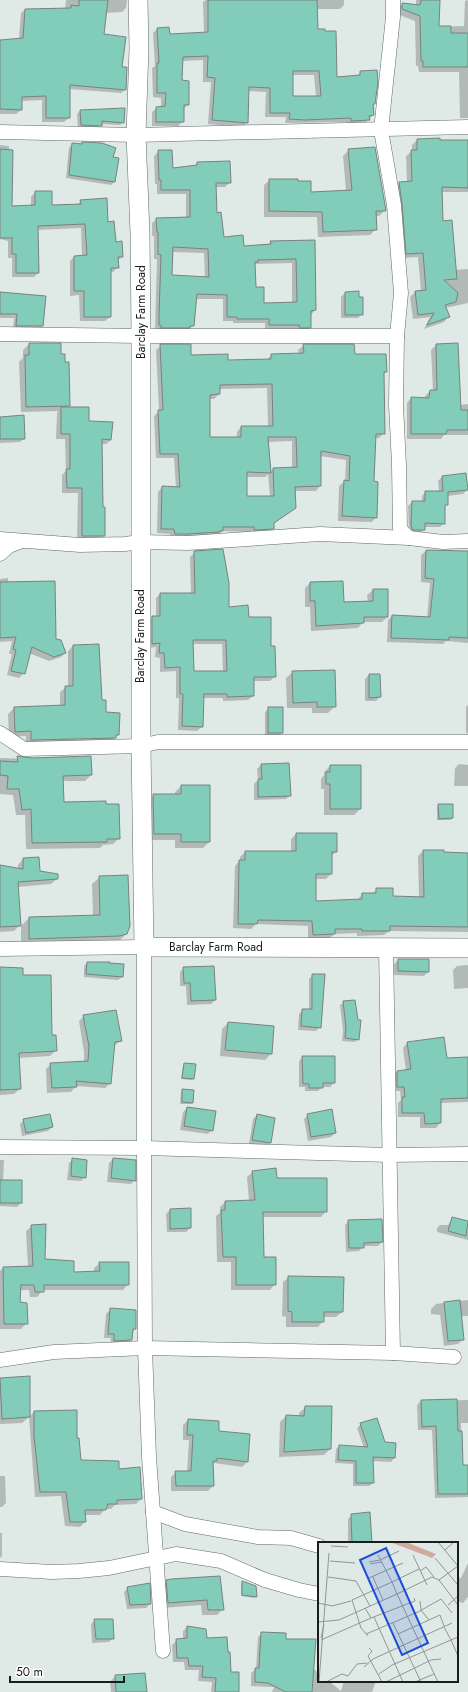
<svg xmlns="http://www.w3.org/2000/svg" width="468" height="1692" viewBox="0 0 468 1692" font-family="Jost,sans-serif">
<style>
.shadow{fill:#0003;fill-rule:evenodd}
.building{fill:#82cdb9;stroke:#79827f;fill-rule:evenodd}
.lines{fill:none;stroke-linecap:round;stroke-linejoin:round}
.street-casing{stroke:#616a67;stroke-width:15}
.secondary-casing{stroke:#616a67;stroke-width:20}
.street{stroke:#fff;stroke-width:14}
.secondary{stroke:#fff;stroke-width:19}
.labels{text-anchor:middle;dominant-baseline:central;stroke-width:3;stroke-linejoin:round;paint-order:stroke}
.street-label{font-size:12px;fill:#1a1d1c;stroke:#fff}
.inset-road{fill:none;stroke:#909795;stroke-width:1}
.view{fill:#1d4ed8;fill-opacity:0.15;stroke:#1d4ed8;stroke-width:2}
.inset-edge{fill:none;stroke:#1a1d1c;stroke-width:2}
</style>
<rect width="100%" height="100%" fill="#dfe9e6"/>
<!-- shadow -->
<g class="shadow">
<path d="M66 0H127L126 8 122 12 105 13 103 35 121 68 126 89 121 93 69 89V118L64 122H42V100L21 101V110L16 114H0V41L19 39 21 13 26 9 35 11 47 8 65 9Z"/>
<path d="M206 0H344V5L340 9H316L317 30 336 78 357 76 361 72 374 103 372 106 373 115 364 124 347 125V122L285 123 286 117H265L266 92 248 91 247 122 243 127 208 124 211 82H203V60L182 61 181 81 188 104 183 110V121L178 126H152V112L157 108H161V98L153 97 152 68 155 66 153 33 157 29 169 35 204 33 203 2ZM292 75H314L316 97H292Z"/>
<path d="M416 0H439L437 27 464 26 465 1 468 0V118H460L459 72H419L418 66H416L415 21 397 14V9L402 4 416 6Z"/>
<path d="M80 111 123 122 120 125 101 124 97 129 78 128 77 114Z"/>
<path d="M417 140 468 141V192H441L442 222 455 270 468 269V303L445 308 448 317 444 322 424 329 430 317 413 319 410 297 415 292 421 291 418 257 402 258 394 188 399 183 407 182 406 156 412 151V145Z"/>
<path d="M82 143 112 158 114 182 111 185 66 178 69 148 72 144 80 145Z"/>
<path d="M0 145 9 146 10 207H31V197L35 192 51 206 77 205 81 201 107 223 122 257 117 261 118 267 113 272H110V317L105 321H80L79 295 70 296V261L74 257 82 256 81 228 37 230 38 273 34 277H12V258H8V241L0 239Z"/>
<path d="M349 150 385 210 379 216H375L376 229 370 235 318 237 317 217H264V185L270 180 310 193 346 191 343 156Z"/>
<path d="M159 151 172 169 194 167 197 163 230 182 225 187H215L216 214 223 238 243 247 268 245 271 242 314 241 315 310 311 315 310 327 306 332H296L295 329H265V323H233V321H223V299H195L193 325 188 330 155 329 157 259H154V236H152V223L157 219 186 218V194H157V184H155L154 156ZM172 252 204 253 205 278 171 276ZM292 263V303L263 304 255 288 254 264Z"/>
<path d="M345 293 358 298 362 314 358 318H341V297Z"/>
<path d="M0 294 42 326 38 330 13 329 14 318H0Z"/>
<path d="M29 344 60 355 69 405 66 408 111 440 106 444H101L102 508 104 536 99 540 77 541 78 493H62V475L66 471 65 439H56L57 413 58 411 21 412 19 362 23 358V350Z"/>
<path d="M457 344 460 405 468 404V435H444L441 439H407V403L411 398H425V396L430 391H433L431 350 436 345Z"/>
<path d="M161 346 190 356 227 361 266 360 272 355 299 354 298 350 303 346H353L354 355 386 372 383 375 384 433 379 438H375L373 482 376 517 372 522 338 521 339 486 345 481 346 460 320 456V486L316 491H294L295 508 273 524V528L268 533 250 534V532L222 531 218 536 170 539V534L157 533 158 492 162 487 176 488 174 458H156L154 416 159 411 156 350ZM267 388 268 427H241L237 432V438H209V399H214L219 394V389ZM292 441V468L273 469 270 472 268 442ZM268 474 270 497H246V477H265Z"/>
<path d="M0 418 24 439 20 442 0 443Z"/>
<path d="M442 477 467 490 463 494 447 496V505L444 507V523L440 527H424V530L420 534 409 533 408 506 412 502H422V496L426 492H439L438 481Z"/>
<path d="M426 551 468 552V643L446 641 443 644 387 642 388 620 392 616 427 618 430 583 421 582V555Z"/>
<path d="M195 552 228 608 248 618 270 647 275 676 270 681H253V696L248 700 223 701V698H203L202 727 197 731 178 730 179 698H176V671L160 672V658L155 657 156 647 148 648V622L152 617H156V598L160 594H191L190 557ZM192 644H222L223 672H193Z"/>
<path d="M8 578V583L65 653 61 657 49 661 29 653 24 673 19 678 7 675 12 654H9L12 641 0 642V579Z"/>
<path d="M310 583 343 603 368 602 367 595 373 590 387 617 382 622H363L358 628 311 631 310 607H305V588Z"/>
<path d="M73 646 101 701 105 713 118 735 110 743 26 745V736L9 737 8 714 14 708 60 706V692L66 687H68V651Z"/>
<path d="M293 672 335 706 328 713H312V708H287L286 678Z"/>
<path d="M369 675H379L380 697 376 701H365V679Z"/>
<path d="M468 705V733H466V707Z"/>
<path d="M269 708 282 733 278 737H265V712Z"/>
<path d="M0 758 32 759 91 775 85 781H62L63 803 119 838 113 844 103 845 100 848 26 849 25 815H16L13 795 0 794Z"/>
<path d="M459 764 468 765V786H454L455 768Z"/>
<path d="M261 765 290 795 286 799 254 800V784L258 780 257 769Z"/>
<path d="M330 766H360V809L354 815H324V789H321V779L324 775V772Z"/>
<path d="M181 786 209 842 203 848H175V840H148V801L154 795H175V792Z"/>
<path d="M439 805 452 818 451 820H437V807Z"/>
<path d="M296 834H336V852L331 856V874L326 879H315V902L357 901 362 894H372L377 889 392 897 419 898 418 856 423 851 468 854V932L389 931 384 935 357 936V933L334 934 329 939H308V926L256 924 251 929 233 928 235 866 240 860V857L245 852H291V839Z"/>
<path d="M23 859 39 872 57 879 51 884 17 887 20 925 14 931 0 932V866L18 869V865Z"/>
<path d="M100 877 126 934 118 942 21 947V926L29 918 93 916 92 884Z"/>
<path d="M398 960 428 972 424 976 394 975V964Z"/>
<path d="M87 963 122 977 118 980 84 977V966Z"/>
<path d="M468 965V988L454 989 453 970 457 966Z"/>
<path d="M0 968 22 976 51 1036 56 1050 50 1056 18 1058 20 1089 14 1094 0 1095Z"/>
<path d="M184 968 215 1000 211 1004 187 1005 186 986H180V972Z"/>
<path d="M313 975 320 1027 316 1031 298 1030 299 1014 303 1010H309V979Z"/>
<path d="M344 1002 358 1039 355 1042 342 1041 343 1031 340 1005Z"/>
<path d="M84 1016 121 1041 113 1046 110 1083 105 1088 76 1086 71 1092 47 1093 46 1069 51 1064 84 1062V1052L79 1021Z"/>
<path d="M228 1023 271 1054 265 1060 220 1056 222 1029Z"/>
<path d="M407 1043 446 1059 468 1058V1102L440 1103V1123L436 1128H420V1117H398V1103L401 1100 400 1091H393L392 1076 397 1072 406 1071 403 1048Z"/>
<path d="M303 1057 334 1083 330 1087H322L318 1091H305V1087H299V1061Z"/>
<path d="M185 1064 193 1079 191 1080 181 1079 183 1066Z"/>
<path d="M183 1090 192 1102 191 1104H180L181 1092Z"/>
<path d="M187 1108 212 1130 208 1134 180 1130 183 1112Z"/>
<path d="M257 1115 270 1143 266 1147 249 1144 253 1119Z"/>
<path d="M308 1115 335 1133 331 1137 308 1141 304 1119Z"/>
<path d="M24 1120 52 1127 48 1131 22 1136 20 1124Z"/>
<path d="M73 1159 85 1177 81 1181 67 1180 69 1163Z"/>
<path d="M113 1159 135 1180 131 1184 107 1182 109 1163Z"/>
<path d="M0 1160H4L3 1181 21 1203 17 1207 0 1206Z"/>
<path d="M253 1172 326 1211 321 1217H262L263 1258 275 1284 270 1290H231V1262H217L216 1216 220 1213V1207L225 1202 249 1201 247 1177Z"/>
<path d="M190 1209V1228L186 1232H167L166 1214 170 1210Z"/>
<path d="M453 1218 468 1222V1240L437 1232V1228L440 1225H448Z"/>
<path d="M349 1221 382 1242 378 1246H363L359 1251 346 1252 345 1225Z"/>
<path d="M32 1226 44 1260 73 1273 94 1272V1268L100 1263 128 1284 123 1290H43L37 1297H30L29 1290H20L19 1303 27 1323 21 1329H0V1271L3 1268 28 1267 26 1231Z"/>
<path d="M289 1277 342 1312 336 1317H323V1321L318 1327H286V1317L282 1316 283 1282Z"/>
<path d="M468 1300V1316H460L463 1339 458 1344 444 1346 440 1315 431 1314V1309L436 1304Z"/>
<path d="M110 1310 135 1329 132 1332 131 1340 127 1344H110L111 1338H104L106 1314Z"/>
<path d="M0 1379 29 1417 22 1423 0 1424Z"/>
<path d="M468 1400V1423H461L462 1466H468V1497L435 1498 432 1430H418L417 1405 421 1401Z"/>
<path d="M306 1407 330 1449 324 1455 279 1457 280 1422 286 1416 299 1417V1413Z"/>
<path d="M76 1411V1439L80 1461 118 1470 139 1468 141 1499 136 1504 115 1505 111 1509H105L100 1515H84L85 1522 80 1527 65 1526 61 1496 35 1497 29 1417 34 1412Z"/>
<path d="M188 1420 218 1432 247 1462 242 1467 214 1463 212 1465 213 1486 208 1491H171V1477L176 1472H187L189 1440H183V1425Z"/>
<path d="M361 1424 385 1443 394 1458 391 1462 372 1461 373 1483 369 1486H353V1464L335 1463 336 1449 340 1446 364 1448 357 1428Z"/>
<path d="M0 1476H5L6 1503 2 1507H0Z"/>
<path d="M352 1515 371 1543H348V1519Z"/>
<path d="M0 1533H2V1556L0 1558Z"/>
<path d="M468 1563V1597L463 1603 457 1601V1577L461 1578Z"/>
<path d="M219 1577 223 1609 217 1615H202L201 1605 162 1608 161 1587 167 1581Z"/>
<path d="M243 1582 256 1597 254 1598 241 1596V1583Z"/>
<path d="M128 1588 150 1604 146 1608 127 1609 124 1592Z"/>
<path d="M95 1620 113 1638 109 1642 92 1643 91 1624Z"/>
<path d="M187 1627 227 1653 230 1673 238 1692H211L212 1682 198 1681 199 1670H185L184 1662H173L172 1645 177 1640 183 1639V1631Z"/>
<path d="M262 1634 285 1640 319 1674V1681H329L341 1691 344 1681H376L372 1692H272L274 1687 251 1686V1673L256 1669 258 1637Z"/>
<path d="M115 1676 146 1692H111L110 1682Z"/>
</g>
<!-- building -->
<g class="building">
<path d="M79 0H108L104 34 126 37 122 67H127L126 90 70 85V118H46V96L22 97V110L0 109V40L23 38 25 9 71 8V5L79 6Z"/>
<path d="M208 0H317L318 29H325V31H336L337 77 360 75V71L377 70 378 82 375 104H373L374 115 369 116 370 120 351 121V118L305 120 289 119 290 113H270V88L249 87 248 123 212 120 215 78 207 77 208 56 183 57 182 80 189 81V105H184V122H156V107L165 106 166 93H157V63H159L157 28 169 27 170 34 208 32ZM293 71H319L321 96H293Z"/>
<path d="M421 0H440L439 26H451V33H468V67H423V61H421L420 16 402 9V3L420 5Z"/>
<path d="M125 108 124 123 102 121V126L81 125 80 110Z"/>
<path d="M440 138V140H468V188L442 187 443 221 452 220 457 279 444 280 458 293 456 302 445 305 450 317 427 325 434 313 418 315 415 291 426 290 423 253 406 254 402 204 399 182 412 181 411 150H417V139Z"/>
<path d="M82 142 102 143 116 148 113 157 119 158 115 182 69 175 72 143 82 144Z"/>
<path d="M375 147 386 211H376L377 230 323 232 322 212 269 211V179H298V181H311V192L352 190 348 149Z"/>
<path d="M0 149 13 150 12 206 35 205V191H52V205L81 204 80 200 107 198 108 222 114 221 116 242 122 241 123 257H118L119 268H111V317H84V291H74V256L87 255 85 224 38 226 39 273H16V254H12V237L11 238H0Z"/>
<path d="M158 150H172L173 168 197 165V162L230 161 231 183H216L217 213 221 212 224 237 243 235 244 246 271 244 270 241 315 240 316 310 311 311V328H300L299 325H269V319H237V317H227V295L197 294 194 326H190V328H161V325H159V316L161 255 158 254V232H157L156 218 190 217V190H161V180H159ZM173 247 208 249 209 277 172 275ZM296 259 297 302 264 303V287H256L255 262H258V260Z"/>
<path d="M359 291V297H363V315H345V292Z"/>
<path d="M0 292 46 296 43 326H16L17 314H0Z"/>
<path d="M29 343H61V354H65V362H69L70 406 26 407 25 355H29Z"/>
<path d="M458 343 461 410H468V430H447L446 434H411V397L429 398 430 390H437L436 344Z"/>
<path d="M160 344H191V355L228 354V360L271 359V354L304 353 303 344H354L355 354H386L387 372H384L385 434H376L374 481 378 482 377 518 342 516 344 480 349 481 350 456 321 451V486L295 487 296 508 274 523V529L254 530V527H223V531H219V532L188 534H175L174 529H161L162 486 180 487 178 454H160L158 410H163ZM272 384 273 426H241V437H210V395L220 394V385ZM268 437H296L297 467 273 468 274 496H247V472L271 473Z"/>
<path d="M61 407H89V421L113 422 111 440 102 439 103 507H105V536H82V488H67L66 469H70V434H61Z"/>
<path d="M24 415 25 439H0V417Z"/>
<path d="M466 473 468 490 448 492V505H445V524L425 523V530H413L411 525 412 501H425V491H443L442 476Z"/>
<path d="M223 549 229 583V607L248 605 249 617H271V646H275L276 677H254V696L227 697V694H204L203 727 182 726 183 694H180V667L165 668 164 653H159L160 643 152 644V616H160V593H195L194 551ZM193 640H226L227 671H194Z"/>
<path d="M426 550 468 551V638L449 637V640L391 638 392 615 430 617 434 579 425 578Z"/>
<path d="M55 581 56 639 61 640 66 653 54 657 32 647 25 674 11 671 16 650 13 649 16 637 0 638V582Z"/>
<path d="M343 581 344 602 373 601V589H388V617H364V623L316 626 315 601H310V582Z"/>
<path d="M99 644 102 700H106V712L120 713 119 735H116V738L31 740V731L15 732 14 707 65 705V686H73V645Z"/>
<path d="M335 670 336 707H317V702L293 703 292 671Z"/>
<path d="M369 674H380L381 697 369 698Z"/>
<rect x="268" y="707" width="15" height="26"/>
<path d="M17 756 32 758 91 756 92 775 63 776 64 802 106 801V804H119L120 839H107V842L32 843 31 809 22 810 19 789H7L8 776 0 775V761L18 762Z"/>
<path d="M289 763 291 796 258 797V779H262L261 764Z"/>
<path d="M330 765H361V809H330V784H326V772H330Z"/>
<path d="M181 785H210V842H181V834H154L153 794H181Z"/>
<path d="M438 804H453V818L439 819Z"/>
<path d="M296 833H337V852H332V874H316V901L362 899V893H376V888H393V896L424 897 423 850H444V852L468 853V927L390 926V931H362V929H335V934L313 935 312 921 258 920 257 924H238L239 860H245V851H296Z"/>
<path d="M39 857 40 871 58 874V879L18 882 21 926 0 927V865L23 869V858Z"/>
<path d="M128 875 130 926 127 934 119 936 29 939V917L100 915 99 876Z"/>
<path d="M398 959H429V972L398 971Z"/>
<path d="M87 962H110L109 963 124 964 123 977 86 974Z"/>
<path d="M214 966 216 1000 191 1001 190 983H184L183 967Z"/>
<path d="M0 967 23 968V975H51L52 1035H56L57 1051 19 1053 21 1089 0 1090Z"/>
<path d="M312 974H325L321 1028 301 1026 302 1009H312Z"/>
<path d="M355 1000 358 1020H361L359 1040 345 1038 346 1027 343 1001Z"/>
<path d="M116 1010 122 1041 115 1042 111 1084 76 1081 77 1087 52 1088 50 1063 88 1061 89 1046 83 1015Z"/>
<path d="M228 1022 274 1026 272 1054 225 1050Z"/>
<path d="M444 1037 447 1058 468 1057V1098L441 1099V1123L425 1124 424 1113H402V1097H405L404 1087H397V1071L411 1069 407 1042Z"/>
<path d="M302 1056H335V1083H323V1088H309V1084H303Z"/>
<path d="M184 1063 196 1064 194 1079 182 1078Z"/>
<path d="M182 1089 194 1090 193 1103 182 1102Z"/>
<path d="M187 1107 216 1111 213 1131 184 1126Z"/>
<path d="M332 1109 336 1133 311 1137 307 1114Z"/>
<path d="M50 1114 53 1127 26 1133 23 1119Z"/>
<path d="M257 1114 275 1118 271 1143 252 1140Z"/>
<path d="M72 1158 87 1160 86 1178 71 1176Z"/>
<path d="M113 1158 136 1160V1181L111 1178Z"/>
<path d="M276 1168 277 1178H327V1212H263L264 1257H276V1285H236V1257H223L221 1210H225V1201L255 1200 252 1171Z"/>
<rect x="0" y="1180" width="22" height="23"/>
<path d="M191 1208V1228L170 1229V1209Z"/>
<path d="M452 1217 468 1221 466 1236 448 1231Z"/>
<path d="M382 1219 383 1242 364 1243V1248H349L348 1220Z"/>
<path d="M46 1224 45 1259 74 1261V1272L100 1271 99 1262H129V1285H44V1292H35L34 1285H21L20 1302 27 1303 28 1324H4L3 1267 33 1266 31 1225Z"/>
<path d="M288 1276 344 1277 343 1312H324V1322H292V1312L288 1311Z"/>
<path d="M460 1300 464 1340 448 1341 444 1302Z"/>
<path d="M110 1308 136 1310V1329H133L132 1340 114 1341V1334H108Z"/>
<path d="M30 1376V1417L2 1419 0 1378Z"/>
<path d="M457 1399 458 1431H462L463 1465H468V1494H438L436 1426 422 1427 421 1400Z"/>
<path d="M305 1406H332L331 1449 284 1452 286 1415 304 1416Z"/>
<path d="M77 1410V1438H79L81 1460 119 1461V1469L140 1467 142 1499 117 1500V1504H108L106 1510H85L86 1522H70L66 1492H40L34 1436V1411Z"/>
<path d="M377 1418 385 1442 396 1443 395 1458 373 1457 374 1483H356V1461L338 1460 339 1445 368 1447 360 1423Z"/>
<path d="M188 1419 219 1421V1431L250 1434 248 1462 217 1458V1461H213L214 1486H176L175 1471H191L193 1435H187Z"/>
<path d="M370 1512 372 1543H352L351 1514Z"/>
<path d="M220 1576 224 1610H208L207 1600 168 1603 166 1580 171 1579Z"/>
<path d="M242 1581 256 1586 257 1597 242 1595Z"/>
<path d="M150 1583 151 1604 130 1605 127 1587Z"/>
<path d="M94 1619H113L114 1639H96Z"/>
<path d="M187 1626 206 1629 207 1638 227 1637 228 1652H230L231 1672H239V1692H215L216 1678 202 1677 203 1666H189L188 1658H177L176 1639 187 1638Z"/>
<path d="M261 1632 286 1633V1639H316L312 1692H286L268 1683 255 1682V1668H259Z"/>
<path d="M145 1673 147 1692H116L115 1675Z"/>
</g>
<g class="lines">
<defs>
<g id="street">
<path d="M393 0V17L381 130 394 205 401 293 397 336 396 405 399 465 400 529 409 538"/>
<path d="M0 132 136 135 468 127"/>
<path d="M0 334 141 336H397"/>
<path d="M0 539 80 545 125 544 140 542 188 543 320 534 409 538 443 542 468 541"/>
<path d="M0 554 9 546 22 541"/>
<path d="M0 733 24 749 141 746 158 742H468"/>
<path d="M386 948 393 1353"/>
<path d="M0 949 144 947V1148L390 1155 468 1154"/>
<path d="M0 1147 144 1148 145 1348 149 1457 163 1651"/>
<path d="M0 1360 54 1352 145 1348 393 1353 454 1357"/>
<path d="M153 1512 185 1524 258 1537 291 1538 319 1546"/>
<path d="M0 1569 52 1572 79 1571 109 1568 176 1554 221 1561 265 1580 299 1590 319 1594"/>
</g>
<path id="secondary" d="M138 0 139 48 136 135 140 233 141 336V746L144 947 468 948"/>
</defs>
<!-- street casing -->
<use href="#street" class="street-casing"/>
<!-- secondary casing -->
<use href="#secondary" class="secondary-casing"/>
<!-- street -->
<use href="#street" class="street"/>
<!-- secondary -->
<use href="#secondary" class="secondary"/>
</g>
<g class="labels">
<!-- street labels -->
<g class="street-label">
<text transform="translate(141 312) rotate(-90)">Barclay Farm Road</text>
<text transform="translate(140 636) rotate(-90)">Barclay Farm Road</text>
<text x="216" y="947">Barclay Farm Road</text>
</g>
</g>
<!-- overview -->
<g transform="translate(318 1542)">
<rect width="140" height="140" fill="#dfe9e6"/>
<path d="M72 0H88L118 12 114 16Z" fill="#d0a99f"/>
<path class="inset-road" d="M120 0 140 24M13 4 30 5M127 8 136 0M60 13 74 40 101 27M95 13 109 43M117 16 140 43M12 19 37 21M51 20 62 18 81 9M52 22 64 20M102 29 108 25 116 35M10 35 38 39 52 64M55 35 65 58M51 36 85 21M121 38 140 63M102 59 103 68 111 78M0 61 14 64 33 59M130 63 140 54M47 66 53 76 97 59 96 56M56 75 85 140M0 80 21 78 79 52 120 140M75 81 103 140M126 85 133 98 140 95M48 92 100 70 123 57 134 71M80 92 122 73 126 84M50 94 43 86 34 58 74 40 79 52 114 35 121 38 140 24M3 96 6 82M3 98 53 76M51 106 54 109 50 114 64 140M46 125 55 117 134 81M61 132 74 123 133 98 140 114M1 140 11 11M8 140 24 132 30 134 39 122 49 121M68 140 113 118 123 117M97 140 116 132"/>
<path class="view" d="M68 6 110 101 84 113 42 18Z"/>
<rect width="140" height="140" class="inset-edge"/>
</g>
<!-- scale -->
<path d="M10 1676v6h114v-6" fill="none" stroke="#1a1d1c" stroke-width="2"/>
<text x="16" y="1676" font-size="12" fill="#1a1d1c" stroke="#ffffff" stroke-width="3" paint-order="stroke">50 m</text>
</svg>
